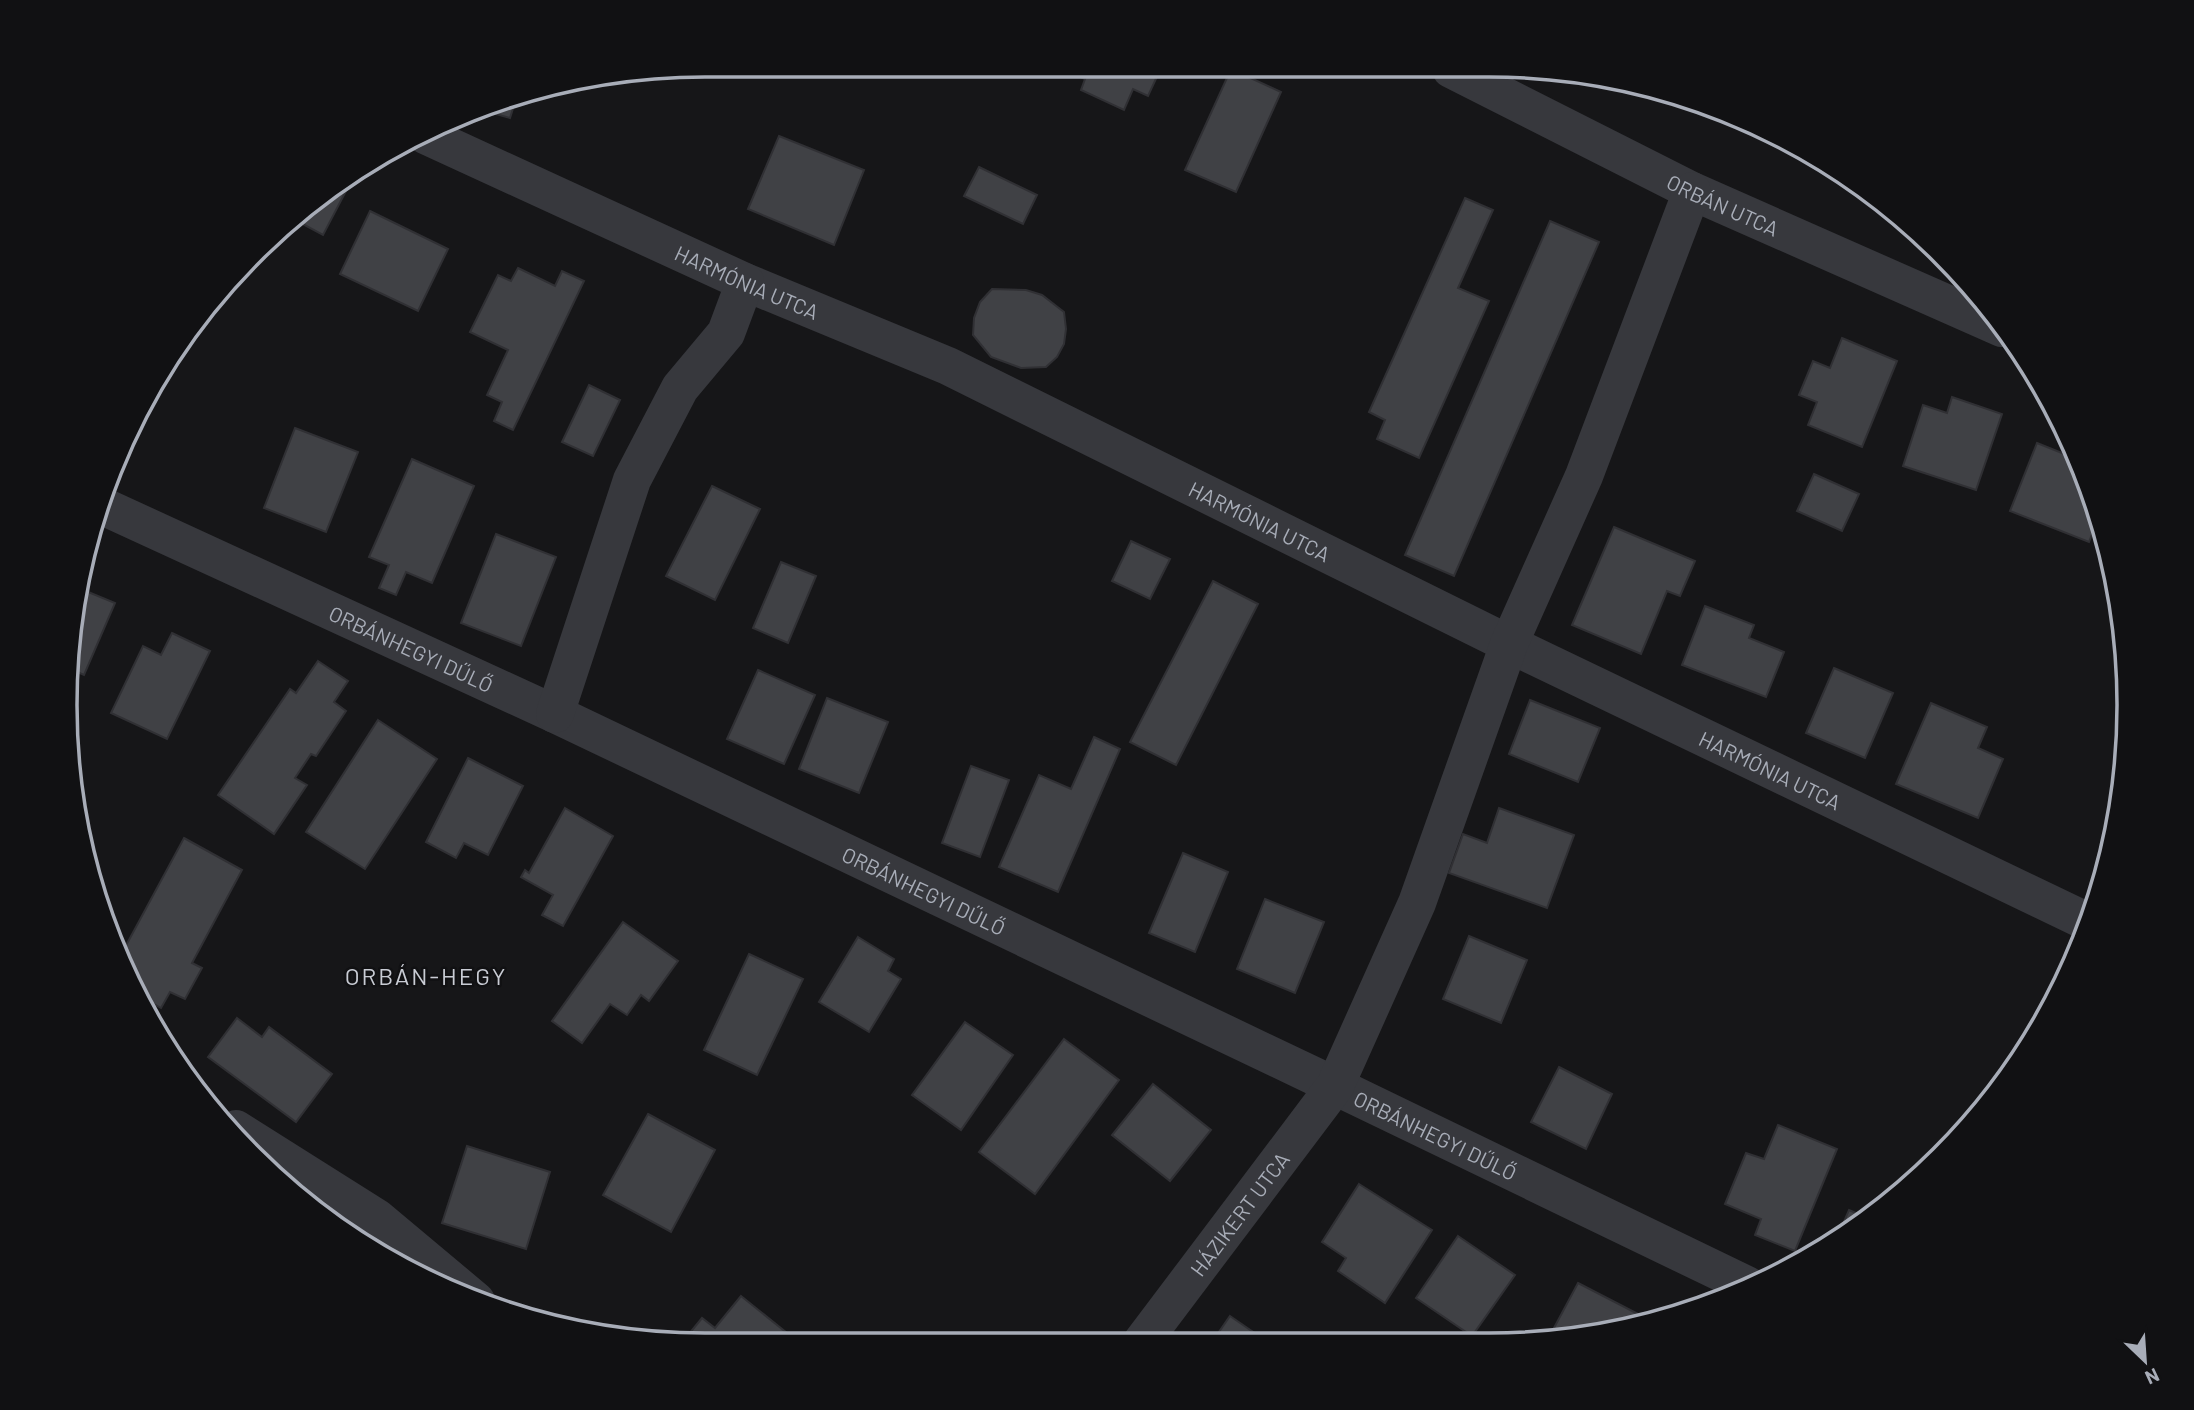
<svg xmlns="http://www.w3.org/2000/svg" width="2194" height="1410" viewBox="0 0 2194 1410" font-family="Barlow,sans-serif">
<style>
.building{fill:#404145;stroke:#303034;stroke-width:2}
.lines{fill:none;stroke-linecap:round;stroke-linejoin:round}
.minor{stroke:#37383d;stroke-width:38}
.labels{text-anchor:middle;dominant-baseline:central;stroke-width:5;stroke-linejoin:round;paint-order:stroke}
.street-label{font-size:21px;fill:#a8adb8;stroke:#111113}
.quarter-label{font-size:24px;letter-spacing:2px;fill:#c9ccd4;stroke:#111113}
.rim{fill:none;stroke:#a8adb8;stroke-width:3.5}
</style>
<rect width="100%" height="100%" fill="#161618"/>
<!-- building -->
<g class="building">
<path d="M1059 67 1161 68 1148 96 1133 89 1124 110 1081 90 1085 79Z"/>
<path d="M1231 69 1281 92 1236 192 1185 170Z"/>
<path d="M517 96 510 118 478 109 500 99Z"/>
<path d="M779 136 864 170 834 245 748 209Z"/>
<path d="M979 167 1037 195 1023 224 964 196Z"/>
<path d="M358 168 323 235 297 221 349 173Z"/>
<path d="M1465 198 1493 210 1458 288 1489 301 1419 458 1377 439 1385 420 1369 412Z"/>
<path d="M370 211 448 249 418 311 340 274Z"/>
<path d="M1550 221 1599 242 1454 576 1405 555Z"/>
<path d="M518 268 555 286 562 271 584 281 513 430 494 421 502 402 487 395 508 350 470 332 498 275 511 281Z"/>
<path d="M992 289 1026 290 1042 295 1064 312 1066 329 1064 344 1057 357 1046 367 1021 368 991 357 973 335 974 318 980 302Z"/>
<path d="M1842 338 1897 361 1862 447 1808 425 1817 402 1799 395 1813 361 1830 368Z"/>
<path d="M589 385 620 400 593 456 562 442Z"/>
<path d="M1952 397 2002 414 1976 490 1903 466 1923 405 1947 413Z"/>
<path d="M295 428 358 452 326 532 264 508Z"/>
<path d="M2037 443 2077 459 2095 500 2099 516 2089 542 2010 511Z"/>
<path d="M412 459 474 486 432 583 406 572 396 595 379 588 389 565 369 557Z"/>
<path d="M1814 474 1859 494 1842 531 1797 511Z"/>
<path d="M712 486 760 509 715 600 666 576Z"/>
<path d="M1614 527 1695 561 1680 596 1667 591 1641 654 1572 625Z"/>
<path d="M496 534 556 557 521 646 461 623Z"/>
<path d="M1131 541 1170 559 1150 599 1112 581Z"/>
<path d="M781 562 816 576 788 643 753 628Z"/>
<path d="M1213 581 1258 604 1176 765 1130 742Z"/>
<path d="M81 589 115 603 84 675 66 667V664Z"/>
<path d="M1705 606 1754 625 1749 638 1784 652 1766 697 1682 665Z"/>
<path d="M172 633 210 651 167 739 111 713 143 646 161 655Z"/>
<path d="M318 661 348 681 334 702 346 711 316 756 311 754 295 778 307 785 274 834 218 795 290 689 296 693Z"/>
<path d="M1834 668 1893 693 1865 758 1806 733Z"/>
<path d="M758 670 815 695 784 764 727 739Z"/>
<path d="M827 698 888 722 859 793 799 769Z"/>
<path d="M1530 700 1600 728 1578 782 1509 754Z"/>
<path d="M1931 703 1987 727 1978 748 2003 759 1978 818 1896 784Z"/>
<path d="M378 720 437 759 365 869 306 832Z"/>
<path d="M1094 737 1120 749 1058 892 999 867 1039 775 1071 789Z"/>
<path d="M468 758 523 786 488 855 464 843 456 858 426 842Z"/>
<path d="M971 766 1009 780 980 857 942 843Z"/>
<path d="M565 808 613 836 563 926 542 915 553 895 521 877 525 870 529 873Z"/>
<path d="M1499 808 1574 835 1547 908 1449 873 1463 834 1487 843Z"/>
<path d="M184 838 242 870 192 963 202 968 185 999 170 992 161 1008 145 999 134 976 137 971 130 966 123 951Z"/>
<path d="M1183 853 1228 872 1195 952 1149 933Z"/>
<path d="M1265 899 1324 922 1295 993 1237 969Z"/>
<path d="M623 922 678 961 649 1001 641 995 627 1015 610 1004 582 1043 552 1021Z"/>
<path d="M1469 936 1527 960 1501 1023 1443 999Z"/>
<path d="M858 937 894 959 888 971 901 979 869 1032 819 1002Z"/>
<path d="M749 954 803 979 757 1075 704 1050Z"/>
<path d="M237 1018 262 1037 269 1027 332 1074 296 1122 208 1057Z"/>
<path d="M965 1022 1013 1055 961 1130 912 1095Z"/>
<path d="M1064 1039 1119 1080 1035 1194 979 1152Z"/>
<path d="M1559 1067 1612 1094 1586 1149 1531 1122Z"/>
<path d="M1153 1084 1211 1130 1170 1181 1112 1135Z"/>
<path d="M648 1114 715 1150 671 1232 603 1195Z"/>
<path d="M1778 1125 1837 1149 1795 1251 1755 1235 1761 1219 1725 1204 1746 1153 1764 1159Z"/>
<path d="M467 1146 550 1172 526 1249 442 1223Z"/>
<path d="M1359 1184 1432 1230 1385 1303 1338 1271 1346 1258 1322 1242Z"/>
<path d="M1849 1210 1867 1218 1836 1240Z"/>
<path d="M1458 1236 1515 1275 1472 1336 1416 1298Z"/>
<path d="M1578 1283 1640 1315 1634 1327 1547 1341Z"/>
<path d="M741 1296 787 1333 782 1341 684 1340 702 1318 715 1328Z"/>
<path d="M1230 1316 1269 1343 1212 1342Z"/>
</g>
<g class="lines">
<!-- minor -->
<g class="minor">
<path id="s1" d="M1451 69 1692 191 2002 328"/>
<path id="s2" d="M425 135 745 282 948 366 1509 644 2088 922"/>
<path id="s3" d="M98 504 555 714 1335 1086 1747 1285"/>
<path d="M555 714 632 480 680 388 726 333 745 282"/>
<path d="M236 1129 377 1218 476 1301"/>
<path id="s4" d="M1142 1342 1335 1086 1417 903 1509 644 1584 476 1692 191"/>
</g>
</g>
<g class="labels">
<!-- street labels -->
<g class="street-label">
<text stroke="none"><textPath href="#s1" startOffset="304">ORBÁN UTCA</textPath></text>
<text stroke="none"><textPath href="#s2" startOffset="354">HARMÓNIA UTCA</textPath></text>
<text stroke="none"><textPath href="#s2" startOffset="920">HARMÓNIA UTCA</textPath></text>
<text stroke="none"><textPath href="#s3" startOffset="345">ORBÁNHEGYI DŰLŐ</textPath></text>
<text stroke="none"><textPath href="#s2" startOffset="1488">HARMÓNIA UTCA</textPath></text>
<text stroke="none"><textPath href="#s3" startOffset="912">ORBÁNHEGYI DŰLŐ</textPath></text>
<text stroke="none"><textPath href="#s3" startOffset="1479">ORBÁNHEGYI DŰLŐ</textPath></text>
<text stroke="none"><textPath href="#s4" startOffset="161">HÁZIKERT UTCA</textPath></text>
</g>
<!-- quarter labels -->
<g class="quarter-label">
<text x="426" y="975">ORBÁN-HEGY</text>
</g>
</g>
<!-- crop -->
<path d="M0 0H2194V1410H0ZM705 77H1489A628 628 0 0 1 2117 705V705A628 628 0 0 1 1489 1333H705A628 628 0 0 1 77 705V705A628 628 0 0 1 705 77Z" fill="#111113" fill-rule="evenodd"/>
<path class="rim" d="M705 77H1489A628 628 0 0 1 2117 705V705A628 628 0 0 1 1489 1333H705A628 628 0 0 1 77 705V705A628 628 0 0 1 705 77Z"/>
<!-- north arrow -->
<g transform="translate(2145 1361) rotate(155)" stroke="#111113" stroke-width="5" paint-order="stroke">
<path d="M0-5L12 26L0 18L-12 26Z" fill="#a8adb8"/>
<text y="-10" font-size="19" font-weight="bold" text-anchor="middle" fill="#a8adb8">N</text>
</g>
</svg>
